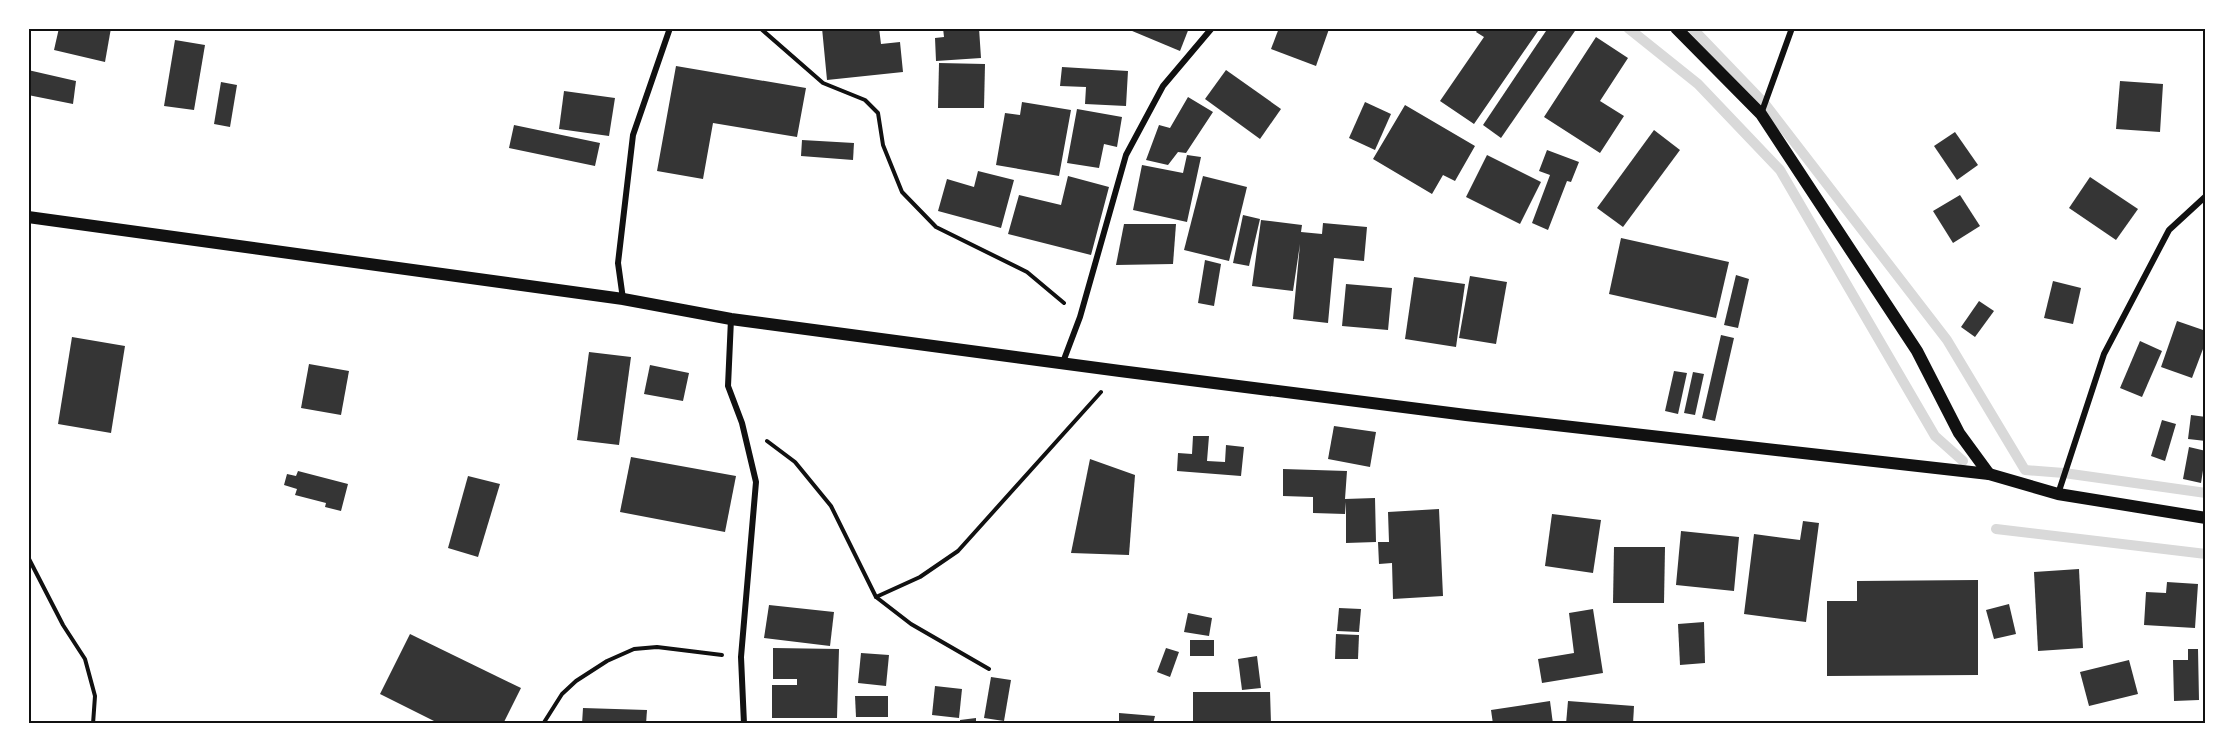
<svg xmlns="http://www.w3.org/2000/svg" width="2234" height="752" viewBox="0 0 2234 752" font-family="'Noto Serif',serif">
<style>
.lines{fill:none;stroke-linecap:round;stroke-linejoin:round}
.stream{stroke:#d9d9d9;stroke-width:10}
.building{fill:#353535}
.path{stroke:#111;stroke-width:4}
.minor{stroke:#111;stroke-width:6}
.secondary{stroke:#111;stroke-width:12}
.neatline{fill:none;stroke:#111;stroke-width:2}
</style>
<rect width="100%" height="100%" fill="#fff"/>
<g class="lines">
<!-- stream -->
<g class="stream">
<path d="M1628 28 1698 84 1780 170 1935 436 1963 461"/>
<path d="M1692 28 1765 104 1947 340 2025 470 2064 473 2206 493"/>
<path d="M1996 529 2206 554"/>
</g>
</g>
<!-- building -->
<g class="building">
<path d="M59 28H111L105 62 54 50Z"/>
<path d="M822 28H879L881 44 900 42 903 72 827 80Z"/>
<path d="M943 28H979L981 58 936 61 935 38 944 37Z"/>
<path d="M1125 28H1189L1180 51Z"/>
<path d="M1279 28 1329 29 1316 66 1271 49Z"/>
<path d="M1479 28H1540L1474 124 1440 101 1484 37 1476 32Z"/>
<path d="M1548 28H1577L1501 138 1483 125Z"/>
<path d="M1596 37 1628 58 1600 101 1624 116 1600 153 1544 117Z"/>
<path d="M175 40 205 45 194 110 164 106Z"/>
<path d="M939 63 985 64 984 108H938Z"/>
<path d="M676 66 806 88 797 137 713 123 703 179 657 171Z"/>
<path d="M1062 67 1128 71 1126 106 1085 104 1086 87 1060 86Z"/>
<path d="M28 70 76 81 73 104 28 95Z"/>
<path d="M1226 70 1281 109 1260 139 1205 99Z"/>
<path d="M2120 81 2163 84 2160 132 2116 129Z"/>
<path d="M221 82 237 85 230 127 214 124Z"/>
<path d="M564 91 615 98 609 136 559 129Z"/>
<path d="M1188 97 1213 112 1186 153 1178 152 1168 165 1146 160 1159 125 1170 128Z"/>
<path d="M1022 102 1071 110 1059 176 996 165 1005 113 1020 115Z"/>
<path d="M1365 102 1391 114 1375 150 1349 138Z"/>
<path d="M1405 105 1475 146 1455 181 1443 175 1432 194 1373 159Z"/>
<path d="M1077 109 1122 117 1117 147 1104 144 1099 168 1067 163Z"/>
<path d="M514 125 600 143 595 166 509 148Z"/>
<path d="M1654 130 1680 150 1623 227 1597 208Z"/>
<path d="M1955 132 1978 165 1957 180 1934 146Z"/>
<path d="M802 140 854 143 853 160 801 156Z"/>
<path d="M1547 150 1579 162 1571 182 1567 181 1548 230 1532 223 1550 175 1539 171Z"/>
<path d="M1187 155 1201 157 1187 222 1133 210 1142 165 1183 173Z"/>
<path d="M1487 155 1541 182 1520 224 1466 197Z"/>
<path d="M978 171 1014 180 1001 228 938 211 947 179 974 187Z"/>
<path d="M1068 176 1109 187 1091 255 1008 234 1019 195 1061 205Z"/>
<path d="M1203 176 1247 187 1229 261 1184 250Z"/>
<path d="M2090 177 2138 209 2116 240 2069 208Z"/>
<path d="M1960 195 1980 226 1953 243 1933 211Z"/>
<path d="M1243 215 1260 219 1249 266 1233 263Z"/>
<path d="M1261 220 1302 225 1301 232 1322 234 1323 223 1367 227 1364 261 1334 258 1328 323 1293 319 1300 244 1293 291 1252 286Z"/>
<path d="M1124 224H1176L1173 264 1116 265Z"/>
<path d="M1621 238 1729 262 1716 318 1609 294Z"/>
<path d="M1205 260 1221 264 1214 306 1198 303Z"/>
<path d="M1736 275 1749 279 1738 328 1724 325Z"/>
<path d="M1470 276 1507 282 1496 344 1459 338Z"/>
<path d="M1414 277 1465 284 1456 347 1405 339Z"/>
<path d="M2053 281 2081 288 2073 324 2044 318Z"/>
<path d="M1346 284 1392 288 1388 330 1342 326Z"/>
<path d="M1979 301 1994 311 1975 337 1961 327Z"/>
<path d="M2177 321 2206 331V341L2192 378 2161 367Z"/>
<path d="M1721 335 1734 338 1715 421 1702 418Z"/>
<path d="M72 337 125 346 111 433 58 424Z"/>
<path d="M2140 341 2162 351 2142 397 2120 388Z"/>
<path d="M589 352 631 357 619 445 577 440Z"/>
<path d="M309 364 349 371 341 415 301 408Z"/>
<path d="M650 365 689 373 683 401 644 394Z"/>
<path d="M1674 371 1687 373 1678 414 1665 411Z"/>
<path d="M1693 372 1704 374 1695 415 1684 413Z"/>
<path d="M2191 415 2206 417V441L2188 439Z"/>
<path d="M2162 420 2176 424 2165 461 2151 456Z"/>
<path d="M1334 426 1376 432 1370 467 1328 459Z"/>
<path d="M1193 436H1209L1207 461 1225 462 1226 445 1244 447 1241 476 1177 471 1178 453 1192 454Z"/>
<path d="M2189 447 2206 451 2201 483 2183 479Z"/>
<path d="M631 457 736 476 725 532 620 512Z"/>
<path d="M1090 459 1135 475 1129 555 1071 553Z"/>
<path d="M1283 469 1347 471 1345 499 1375 498 1376 542 1346 543V502L1345 514 1313 513V497L1283 496Z"/>
<path d="M298 471 348 484 341 511 325 507 326 503 295 495 297 489 284 485 287 474 296 476Z"/>
<path d="M468 476 500 484 478 557 448 548Z"/>
<path d="M1439 509 1443 596 1393 599 1392 563 1379 564 1378 542H1389L1388 512Z"/>
<path d="M1552 514 1601 520 1593 573 1545 566Z"/>
<path d="M1803 521 1819 523 1806 622 1744 614 1754 534 1800 540Z"/>
<path d="M1681 531 1739 537 1734 591 1676 585Z"/>
<path d="M1614 547H1665L1664 603H1613Z"/>
<path d="M2079 569 2083 648 2038 651 2034 572Z"/>
<path d="M1978 580V675L1827 676V601H1857V581Z"/>
<path d="M2167 582 2198 584 2195 628 2144 625 2146 592 2166 593Z"/>
<path d="M2009 604 2016 634 1994 639 1986 610Z"/>
<path d="M769 605 834 612 830 646 764 638Z"/>
<path d="M1339 608 1361 609 1359 632 1337 631Z"/>
<path d="M1593 609 1603 673 1542 683 1538 659 1574 653 1569 613Z"/>
<path d="M1188 613 1212 618 1209 636 1184 632Z"/>
<path d="M1704 622 1705 663 1680 665 1678 624Z"/>
<path d="M410 634 521 688 503 724H440L380 694Z"/>
<path d="M1336 634 1359 635 1358 659H1335Z"/>
<rect x="1190" y="640" width="24" height="16"/>
<path d="M773 648 839 649 837 718H772V685H797V679H773Z"/>
<path d="M1166 648 1179 652 1170 677 1157 672Z"/>
<path d="M2188 649H2198L2199 700 2174 701 2173 660H2188Z"/>
<path d="M861 653 889 655 886 686 858 683Z"/>
<path d="M1257 656 1261 688 1242 690 1238 659Z"/>
<path d="M2129 660 2138 694 2089 706 2080 672Z"/>
<path d="M991 677 1011 680 1004 721 984 718Z"/>
<path d="M935 686 962 689 959 718 932 715Z"/>
<path d="M1193 692H1270L1271 724H1193Z"/>
<path d="M855 696H888V717H856Z"/>
<path d="M1550 701 1553 724H1493L1491 710Z"/>
<path d="M1568 701 1634 706 1633 724H1566Z"/>
<path d="M583 708 647 710 646 724H582Z"/>
<path d="M1119 713 1155 716 1153 724H1119Z"/>
<path d="M976 718V724H960V720Z"/>
<rect x="781" y="721" width="63" height="3"/>
</g>
<g class="lines">
<!-- path -->
<g class="path">
<path d="M760 28 823 83 865 100 878 113 883 145 902 192 936 227 1027 272 1064 303"/>
<path d="M767 441 795 462 831 506 876 597 911 624 989 669"/>
<path d="M28 557 63 625 85 659 95 696 93 724"/>
<path d="M876 597 920 577 958 551 1101 392"/>
<path d="M543 724 562 694 576 681 607 661 634 649 657 647 722 655"/>
</g>
<!-- minor -->
<g class="minor">
<path d="M1761 114 1792 28"/>
<path d="M623 299 618 263 633 135 670 28"/>
<path d="M731 319 728 386 742 423 756 482 741 657 744 724"/>
<path d="M1063 362 1080 317 1126 155 1163 86 1212 28"/>
<path d="M2058 494 2104 354 2169 230 2206 196"/>
</g>
<!-- secondary -->
<g class="secondary">
<path d="M1676 28 1761 114 1917 351 1959 433 1989 474"/>
<path d="M28 217 623 299 731 319 1120 371 1466 415 1989 474 2058 494 2206 518"/>
</g>
</g>
<!-- border -->
<rect width="2234" height="752" fill="none" stroke="#ffffff" stroke-width="60"/>
<rect x="30" y="30" width="2174" height="692" class="neatline"/>
</svg>
